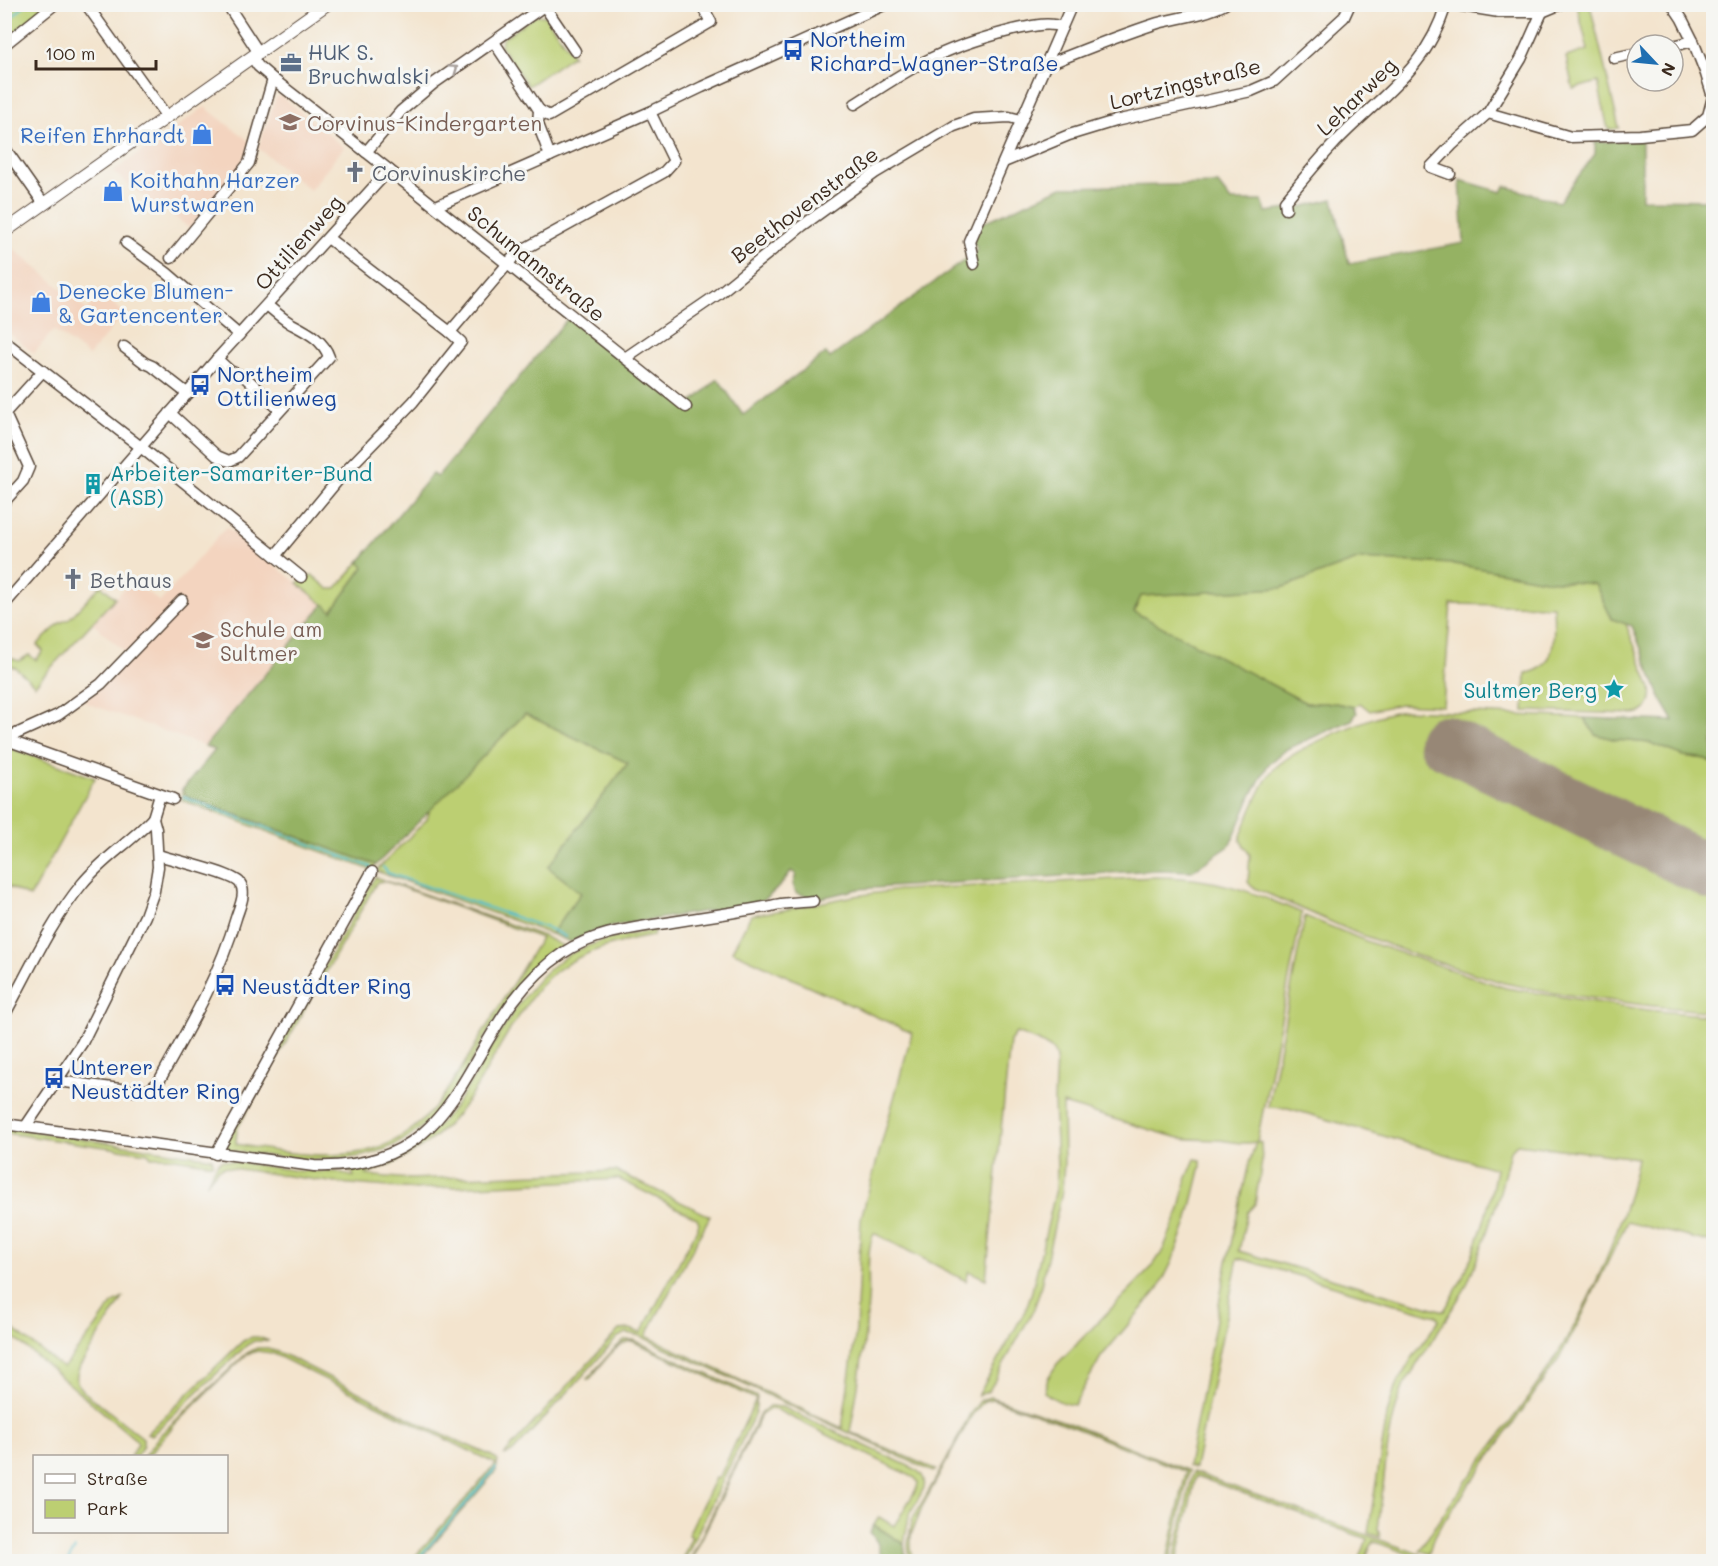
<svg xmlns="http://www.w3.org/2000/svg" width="1718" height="1566" viewBox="0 0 1718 1566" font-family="Mali,sans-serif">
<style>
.built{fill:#f3d4bf}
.green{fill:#bccf72;stroke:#7c7c48;stroke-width:1.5;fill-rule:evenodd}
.forest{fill:#95b264;stroke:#686e41;stroke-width:1.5}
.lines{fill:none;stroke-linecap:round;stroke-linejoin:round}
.stream{stroke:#4fbbcb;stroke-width:2}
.runway{stroke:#978776;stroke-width:54}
.minor-casing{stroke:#574638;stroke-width:13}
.major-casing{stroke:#574638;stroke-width:14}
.minor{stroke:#fff;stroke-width:10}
.major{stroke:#fff;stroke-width:12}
.oneway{stroke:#a79f9a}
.labels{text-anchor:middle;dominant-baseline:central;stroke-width:6;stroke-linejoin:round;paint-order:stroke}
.transit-label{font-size:21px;fill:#164399;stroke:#f6f6f2;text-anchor:start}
.service-label{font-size:21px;fill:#4e5e75;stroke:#f6f6f2;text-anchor:start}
.street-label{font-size:21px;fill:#3b2a1e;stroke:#f6f6f2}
.education-label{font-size:21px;fill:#785e54;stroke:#f6f6f2;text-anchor:start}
.shop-label{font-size:21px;fill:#366cbe;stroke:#f6f6f2;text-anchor:start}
.worship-label{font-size:21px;fill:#5b616d;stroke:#f6f6f2;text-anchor:start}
.culture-label{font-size:21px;fill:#0d838f;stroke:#f6f6f2;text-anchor:start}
</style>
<rect width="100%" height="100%" fill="#f6f6f2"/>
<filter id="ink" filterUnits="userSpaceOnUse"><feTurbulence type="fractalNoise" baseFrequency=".0167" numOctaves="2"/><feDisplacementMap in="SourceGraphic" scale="12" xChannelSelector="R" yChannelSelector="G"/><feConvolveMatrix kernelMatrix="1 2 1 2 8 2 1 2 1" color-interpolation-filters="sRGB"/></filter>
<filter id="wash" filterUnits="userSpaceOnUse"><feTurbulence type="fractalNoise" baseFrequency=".008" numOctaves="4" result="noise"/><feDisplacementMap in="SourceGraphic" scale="24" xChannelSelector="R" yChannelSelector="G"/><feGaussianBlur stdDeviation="1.35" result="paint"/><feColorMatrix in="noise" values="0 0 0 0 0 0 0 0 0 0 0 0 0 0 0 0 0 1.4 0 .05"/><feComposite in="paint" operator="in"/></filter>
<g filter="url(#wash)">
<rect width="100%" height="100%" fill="#f3e4ce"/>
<!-- built -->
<g class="built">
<path d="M281 96 344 147 310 190 258 148 276 97Z"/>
<path d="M205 107 250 142 239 170 189 228 160 205 156 207 113 172Z"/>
<path d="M9 245 87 310 100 293 124 313 89 356 54 330 34 353 5 330 4 248Z"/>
<path d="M226 527 324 604 205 746 84 702 132 658 92 623 132 580 160 602Z"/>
</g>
<!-- green -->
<g class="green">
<path d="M5 5H50L5 40Z"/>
<path d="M1577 5H1590L1619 128 1608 130 1598 82 1573 89 1566 57 1588 50Z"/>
<path d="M536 15 545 16 573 55 528 86 501 47 502 39Z"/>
<path d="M1360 559 1455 564 1545 580 1595 584 1612 619 1626 624 1651 688C1653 702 1648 712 1634 714L1524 711 1526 673C1559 670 1554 630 1553 606L1451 604 1443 706 1400 704 1370 711 1360 703 1354 707 1335 703H1306L1134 612 1141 596 1281 588Z"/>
<path d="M359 562 364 567 332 611 297 583 312 575 329 589H336Z"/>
<path d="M101 585 115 598 35 685 16 668 5 664V656L19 661 29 655 36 660 43 651 37 645 60 623 69 619Z"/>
<path d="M1406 710 1584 718 1595 734 1617 740 1651 743 1684 756 1706 759 1714 764 1713 1012 1644 1005 1554 993 1504 983 1415 955 1354 932 1252 887 1248 882 1250 855 1240 840C1243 827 1264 779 1273 770 1294 748 1376 713 1406 710Z"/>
<path d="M525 714 628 763 549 867 581 893 551 934 376 871 427 819 430 809Z"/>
<path d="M4 746 95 778 30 897 5 885Z"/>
<path d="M182 790 188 797 376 865 371 870 182 800Z"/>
<path d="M375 877 543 936 563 946C524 973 508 1000 484 1039 470 1064 456 1091 437 1112 381 1177 303 1160 228 1150L224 1144ZM385 881 541 938C521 971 501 1003 481 1036 457 1075 434 1122 390 1143 346 1164 282 1153 236 1144L237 1129 377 882Z"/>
<path d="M1155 877C1214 877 1249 890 1302 913L1257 1141 1261 1143 1262 1161 1255 1204 1247 1213 1239 1251 1444 1311C1472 1267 1487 1220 1496 1169L1288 1108 1268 1107 1305 916 1371 943 1506 988 1648 1010 1713 1016V1243L1627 1222 1579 1322 1558 1360 1441 1525 1432 1542 1429 1554 1420 1550C1459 1485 1510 1427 1552 1363 1589 1307 1625 1224 1637 1158L1517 1144 1510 1151 1499 1196 1484 1241 1466 1287 1404 1385C1385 1430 1385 1482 1378 1529L1380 1537 1368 1533 1387 1415 1395 1387 1411 1360 1439 1320 1436 1316 1238 1258 1195 1468 1188 1466 1227 1262 1249 1163 1256 1142C1238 1145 1234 1141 1218 1140 1203 1139 1189 1140 1175 1137L1063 1104 1064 1163 1062 1191 1039 1294 1033 1311 989 1391 978 1396 1026 1309 1032 1291 1056 1189 1057 1166 1054 1102 1056 1058 1053 1050 1038 1041 1016 1033 1010 1041 986 1279 969 1271 966 1281 874 1233C865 1253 870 1280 868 1302 865 1346 858 1389 850 1432L936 1470 933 1472 640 1336 627 1333 618 1337 513 1452 504 1455 619 1330 630 1329 641 1333 696 1231 699 1223 697 1218 619 1179 415 1189 337 1183 224 1167 218 1169 206 1184 217 1164 222 1160 299 1171 337 1172 354 1177 353 1173 349 1171C440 1154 462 1095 506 1024 520 1001 537 977 559 961 587 941 623 936 655 930L652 936C619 942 585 950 558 970 540 982 529 1001 517 1019 499 1044 487 1072 470 1097 442 1138 410 1159 365 1175L410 1179 616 1171 710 1216 646 1336 842 1428 856 1330 861 1218 912 1033 732 951 751 915 784 910 854 896 899 890Z"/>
<path d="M4 1127 212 1158 213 1162 212 1164 168 1157H151L148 1153 5 1133Z"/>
<path d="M1195 1159 1201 1160V1166L1187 1223 1172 1262 1159 1288 1101 1357 1074 1405C1062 1404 1053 1399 1044 1392L1048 1378 1057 1364 1152 1267 1162 1252 1180 1209 1186 1180Z"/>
<path d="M123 1298 80 1366C75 1377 75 1383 83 1391L143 1438V1446L136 1456H130L138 1444 136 1440 5 1330V1323L63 1368 96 1327 112 1304Z"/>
<path d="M252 1337H258L269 1341H254L247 1345 154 1433 151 1435 147 1433 243 1341Z"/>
<path d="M625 1340H634L757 1397 755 1413 684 1561H681L692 1537 688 1535 715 1478H719L756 1399 632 1341C615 1342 600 1368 589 1380L587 1379 615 1348Z"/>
<path d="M257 1348H268L287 1356 437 1432 492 1456 498 1461 496 1471 418 1561H411L496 1464 272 1353 257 1351 246 1355 175 1424 148 1456H144L160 1435 247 1353Z"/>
<path d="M990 1397 1066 1422 1189 1471 1170 1561H1167L1186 1472 1065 1424 992 1399 984 1401 972 1415 922 1507 911 1535V1546L913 1561H910L908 1544 912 1520 945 1463 970 1414 981 1400Z"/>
<path d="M769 1406 782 1407 915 1469C922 1474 926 1479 924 1488L909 1516 904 1544 874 1525 879 1517 894 1526 917 1488 918 1482 915 1478 777 1410 770 1409 761 1415 691 1561 689 1562 760 1414Z"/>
<path d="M1193 1472 1419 1554 1432 1561H1419V1558L1373 1541 1364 1561H1359L1367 1539 1196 1476 1177 1561H1174Z"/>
</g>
<!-- forest -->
<g class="forest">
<path d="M1642 140V199L1713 200 1709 255 1714 256 1713 764 1706 759 1684 756 1651 743 1617 740 1595 734 1584 718 1674 721 1661 699 1632 626 1612 619 1595 584 1545 580 1455 564 1360 559 1281 588 1141 596 1134 612 1306 703H1335L1354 707 1357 713 1352 720 1287 749 1268 765 1251 796 1234 837 1228 847 1192 871 1156 870 859 889 817 899 796 893 793 884 796 874 791 871C782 885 773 895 758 903L618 925 592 932 571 942 551 934 581 893 548 867 628 763 525 714 376 865 188 797 182 790 215 750 205 746 324 604 332 611 364 567 359 562 432 474 437 477 568 318 688 406 718 379 743 415 826 353 830 358 977 251 973 239 980 224 1062 187 1218 184 1231 201H1262L1266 212 1297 208 1333 199 1349 264 1464 243 1460 180 1502 192 1505 186 1559 202 1595 154V142Z"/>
<path d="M874 1525 904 1544 906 1561H883L877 1542 870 1532Z"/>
</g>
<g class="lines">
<!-- stream -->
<g class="stream">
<path d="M4 25 26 4"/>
<path d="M183 797 371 867"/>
<path d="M383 867 388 873 550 929 566 937"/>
<path d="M67 1562 75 1549"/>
<path d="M415 1562 496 1468"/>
</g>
<!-- runway -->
<path class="runway" d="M1445 742 1714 874"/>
</g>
</g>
<g filter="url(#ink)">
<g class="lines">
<defs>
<g id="minor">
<path d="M86 4 167 117"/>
<path d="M227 4 259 53"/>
<path d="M543 4 575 51"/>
<path d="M1450 4 1499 12H1542L1561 4"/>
<path d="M494 42 539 110 538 124 550 156"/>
<path d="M4 45 55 4"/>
<path d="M1673 46 1693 41"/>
<path d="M252 57 258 66 273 79C412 187 549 297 686 407"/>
<path d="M1614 58 1637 53"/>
<path d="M1046 65C1083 50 1120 35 1158 23 1180 17 1204 15 1225 4"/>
<path d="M855 104C877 90 899 75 922 63 950 48 981 38 1013 30 1028 27 1047 21 1062 27"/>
<path d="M539 110 549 116 711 22 701 4"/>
<path d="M1488 113 1571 137 1640 135 1692 130 1708 116 1713 97 1706 74 1693 41 1682 19 1672 4"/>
<path d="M4 147 44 204"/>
<path d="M366 152 401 111 433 84 544 6"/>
<path d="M1004 162 1069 135 1115 121 1251 91 1274 81 1344 17 1350 4"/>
<path d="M1450 174 1431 167 1452 145 1488 113 1521 59 1542 12"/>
<path d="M436 206 650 112 702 87 886 4"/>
<path d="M1286 209 1285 201C1301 182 1316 163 1333 145 1377 98 1427 71 1446 4"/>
<path d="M328 238 450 332"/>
<path d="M126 243 167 273 239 335"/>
<path d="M171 258 249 163 273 79"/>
<path d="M974 264 969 241 1072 4"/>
<path d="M4 341 142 448 301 577"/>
<path d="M124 347 145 363 152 366 188 394"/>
<path d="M625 358 717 295 802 226 875 173 954 126 974 119 1009 117 1021 120"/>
<path d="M217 359 230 371 245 377 280 410"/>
<path d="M170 413 217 456 229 461 238 457 329 357C323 339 305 331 290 323 282 318 274 311 267 305"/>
<path d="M4 414 43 371"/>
<path d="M4 502 23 481 29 467 5 414"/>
<path d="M275 556 343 474 413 402 461 342 450 332 517 253 664 172 674 161 650 112"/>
<path d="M4 605 217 359 389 170"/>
<path d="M4 739 173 799"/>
<path d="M5 739 58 715 101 684 182 600"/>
<path d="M4 1016C29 971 50 923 82 884 103 858 131 842 153 818"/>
<path d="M57 1081 136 1091 149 1090 158 1083C188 1029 219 977 236 918 239 908 247 893 240 883 232 873 173 860 158 855"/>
<path d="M4 1124 314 1166C477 1172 458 1022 563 953 594 932 635 928 672 922 705 917 738 912 771 906 783 902 799 903 813 901"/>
<path d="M26 1126 82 1043 145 916 154 891 158 867 156 829 153 818 160 795"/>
<path d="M216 1154 372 872"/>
</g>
<path id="major" d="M4 232 327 4"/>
</defs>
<!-- minor casing -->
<use href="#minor" class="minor-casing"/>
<!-- major casing -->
<use href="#major" class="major-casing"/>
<!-- minor -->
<use href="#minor" class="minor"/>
<!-- major -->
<use href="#major" class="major"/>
</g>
<!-- one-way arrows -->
<defs><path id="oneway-chevron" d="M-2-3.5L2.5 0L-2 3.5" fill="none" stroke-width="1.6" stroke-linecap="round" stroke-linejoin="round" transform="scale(1.5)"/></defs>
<use class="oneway" href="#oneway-chevron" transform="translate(454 69) rotate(-35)"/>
</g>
<!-- icons -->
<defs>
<symbol id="bus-bare" viewBox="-9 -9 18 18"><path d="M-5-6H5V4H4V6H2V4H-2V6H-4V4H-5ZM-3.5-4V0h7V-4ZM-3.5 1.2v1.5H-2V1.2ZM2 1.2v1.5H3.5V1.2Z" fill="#1a4fb4" stroke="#f6f6f2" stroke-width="2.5" paint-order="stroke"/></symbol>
<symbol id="office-bare" viewBox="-9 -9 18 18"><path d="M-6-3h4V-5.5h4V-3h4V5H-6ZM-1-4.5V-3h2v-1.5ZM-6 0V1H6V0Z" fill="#5c6f8a" stroke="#f6f6f2" stroke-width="2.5" paint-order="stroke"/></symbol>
<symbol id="school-bare" viewBox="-9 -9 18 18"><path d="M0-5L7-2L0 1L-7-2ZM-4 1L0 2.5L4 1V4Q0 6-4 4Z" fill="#8d6e63" stroke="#f6f6f2" stroke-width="2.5" paint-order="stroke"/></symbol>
<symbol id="shop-bare" viewBox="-9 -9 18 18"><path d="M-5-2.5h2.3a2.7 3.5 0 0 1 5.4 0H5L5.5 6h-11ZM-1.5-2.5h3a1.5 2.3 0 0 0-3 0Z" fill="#3f7fe0" stroke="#f6f6f2" stroke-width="2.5" paint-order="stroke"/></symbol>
<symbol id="church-bare" viewBox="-9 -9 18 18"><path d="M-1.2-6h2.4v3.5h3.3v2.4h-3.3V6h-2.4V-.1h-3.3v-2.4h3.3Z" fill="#6b7280" stroke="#f6f6f2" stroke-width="2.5" paint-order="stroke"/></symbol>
<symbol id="building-bare" viewBox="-9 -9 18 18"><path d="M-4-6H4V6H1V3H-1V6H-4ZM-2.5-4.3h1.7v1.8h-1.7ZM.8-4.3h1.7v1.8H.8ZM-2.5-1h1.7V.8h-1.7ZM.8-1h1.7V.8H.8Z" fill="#0f9aa8" stroke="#f6f6f2" stroke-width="2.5" paint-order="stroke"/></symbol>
<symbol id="sight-bare" viewBox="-9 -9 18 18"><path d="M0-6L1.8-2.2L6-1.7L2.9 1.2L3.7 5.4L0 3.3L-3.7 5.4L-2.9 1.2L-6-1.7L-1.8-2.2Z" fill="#0f9aa8" stroke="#f6f6f2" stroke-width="2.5" paint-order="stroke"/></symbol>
</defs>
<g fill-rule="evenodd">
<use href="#bus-bare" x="778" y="35" width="30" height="30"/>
<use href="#office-bare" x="276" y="48" width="30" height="30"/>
<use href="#school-bare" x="275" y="107" width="30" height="30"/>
<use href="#shop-bare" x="187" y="119" width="30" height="30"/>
<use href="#church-bare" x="340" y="157" width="30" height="30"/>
<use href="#shop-bare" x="98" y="176" width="30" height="30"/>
<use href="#shop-bare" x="26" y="287" width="30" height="30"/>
<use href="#bus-bare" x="185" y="370" width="30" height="30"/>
<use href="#building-bare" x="78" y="469" width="30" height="30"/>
<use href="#church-bare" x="58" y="564" width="30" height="30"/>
<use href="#school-bare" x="188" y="625" width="30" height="30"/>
<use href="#sight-bare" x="1599" y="674" width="30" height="30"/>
<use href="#bus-bare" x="210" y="970" width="30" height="30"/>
<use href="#bus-bare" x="39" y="1063" width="30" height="30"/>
</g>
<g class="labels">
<!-- transit labels -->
<g class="transit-label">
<text x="810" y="38">Northeim<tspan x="810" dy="24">Richard-Wagner-Straße</tspan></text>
<text x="217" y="373">Northeim<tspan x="217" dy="24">Ottilienweg</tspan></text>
<text x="242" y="985">Neustädter Ring</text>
<text x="71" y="1066">Unterer<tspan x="71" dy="24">Neustädter Ring</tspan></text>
</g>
<!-- service labels -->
<g class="service-label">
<text x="308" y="51">HUK S.<tspan x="308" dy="24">Bruchwalski</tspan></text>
</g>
<!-- street labels -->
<g class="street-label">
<text transform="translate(1185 83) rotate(-14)">Lortzingstraße</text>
<text transform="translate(1356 96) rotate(-44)">Leharweg</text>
<text transform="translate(804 204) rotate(-37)">Beethovenstraße</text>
<text transform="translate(298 242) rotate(-48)">Ottilienweg</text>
<text transform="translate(537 263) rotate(39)">Schumannstraße</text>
</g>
<!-- education labels -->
<g class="education-label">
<text x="307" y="122">Corvinus-Kindergarten</text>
<text x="220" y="628">Schule am<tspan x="220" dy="24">Sultmer</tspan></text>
</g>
<!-- shop labels -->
<g class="shop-label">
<text x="185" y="134" text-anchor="end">Reifen Ehrhardt</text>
<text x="130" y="179">Koithahn Harzer<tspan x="130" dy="24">Wurstwaren</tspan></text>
<text x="58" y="290">Denecke Blumen-<tspan x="58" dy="24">&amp; Gartencenter</tspan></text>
</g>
<!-- worship labels -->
<g class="worship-label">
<text x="372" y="172">Corvinuskirche</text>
<text x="90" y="579">Bethaus</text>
</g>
<!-- culture labels -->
<g class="culture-label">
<text x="110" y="472">Arbeiter-Samariter-Bund<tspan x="110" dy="24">(ASB)</tspan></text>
<text x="1597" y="689" text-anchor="end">Sultmer Berg</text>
</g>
</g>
<!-- margin -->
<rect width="1718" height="1566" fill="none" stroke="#f6f6f2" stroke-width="24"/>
<!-- legend -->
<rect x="33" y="1455" width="195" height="78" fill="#f6f6f2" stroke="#aba49d" stroke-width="1.5"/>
<rect x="45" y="1474" width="30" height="9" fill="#ffffff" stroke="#aba49d" stroke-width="1.5"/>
<text x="87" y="1485" font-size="18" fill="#3b2a1e">Straße</text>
<rect x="45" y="1500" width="30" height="18" fill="#bccf72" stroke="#aba49d" stroke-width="1.5"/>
<text x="87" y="1515" font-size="18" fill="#3b2a1e">Park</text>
<!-- north arrow -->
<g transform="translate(1655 63) rotate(116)"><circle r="28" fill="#f6f6f2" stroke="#aba49d" stroke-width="1.5"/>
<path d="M0-4.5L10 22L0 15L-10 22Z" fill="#1f6fb2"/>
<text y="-9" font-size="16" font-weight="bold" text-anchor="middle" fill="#3b2a1e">N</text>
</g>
<!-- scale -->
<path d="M36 60v9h120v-9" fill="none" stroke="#3b2a1e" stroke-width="3"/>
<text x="45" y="60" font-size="18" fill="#3b2a1e" stroke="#f6f6f2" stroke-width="4.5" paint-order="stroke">100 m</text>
</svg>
